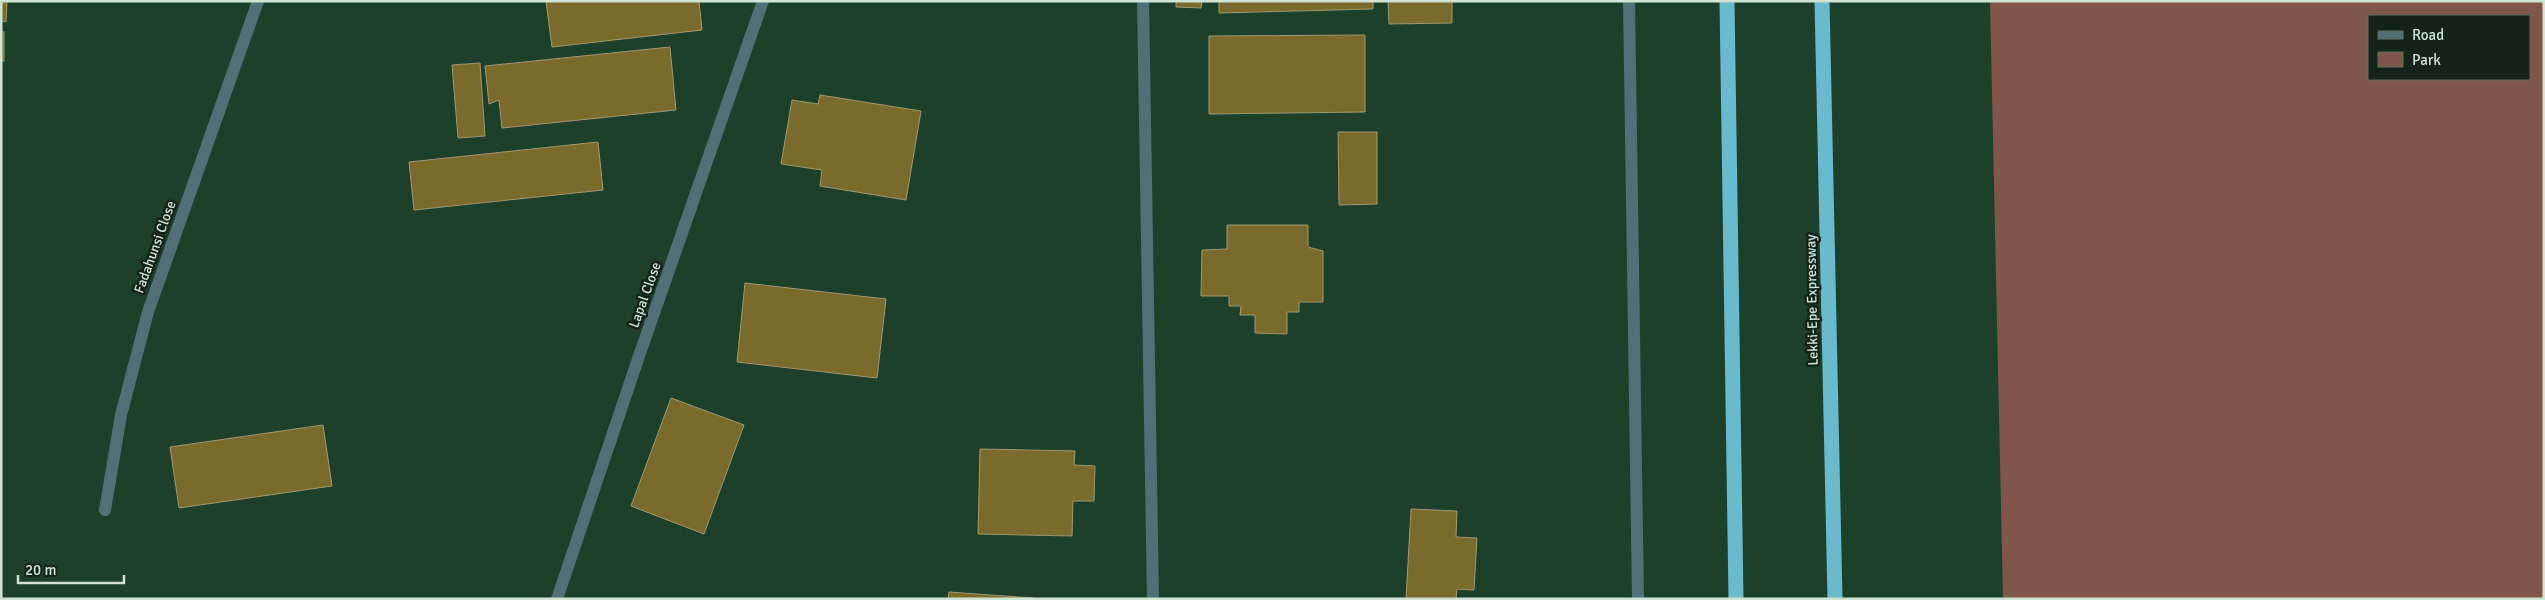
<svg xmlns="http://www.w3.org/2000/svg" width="2545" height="600" viewBox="0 0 2545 600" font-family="Signika,sans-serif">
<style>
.green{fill:#81564a;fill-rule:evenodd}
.building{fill:#7a6b2d;stroke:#a29871}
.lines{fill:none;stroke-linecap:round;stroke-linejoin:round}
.street{stroke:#516f77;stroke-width:12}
.highway{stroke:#6abace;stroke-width:15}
.labels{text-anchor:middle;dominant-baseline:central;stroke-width:5;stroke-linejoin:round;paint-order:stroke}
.street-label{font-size:14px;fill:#d0e4d6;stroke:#142319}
</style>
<rect width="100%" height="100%" fill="#1d402b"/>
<!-- green -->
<path class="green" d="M1990 1H2544V599H2003ZM2369 16H2529V79H2369Z"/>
<!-- building -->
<g class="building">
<path d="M1 1H7L6 22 1 21Z"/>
<path d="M546 1H699L702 30 552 47Z"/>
<path d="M1176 1H1202L1201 8 1176 7Z"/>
<path d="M1219 1H1373V9L1219 13Z"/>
<path d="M1388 1H1452V23L1389 24Z"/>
<rect x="1" y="32" width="3" height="29"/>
<path d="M1365 35V112L1209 114V36Z"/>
<path d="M670 47 676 110 502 128 499 100 489 104 485 66Z"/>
<path d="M480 63 485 136 458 138 452 65Z"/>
<path d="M820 95 921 111 906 200 820 186 822 170 781 164 792 100 818 104Z"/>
<path d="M1338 132H1377V204L1339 205Z"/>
<path d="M598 142 603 190 414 210 409 162Z"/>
<path d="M1227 225H1308V247L1323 251V302H1299V312H1287V334L1255 333V315H1240L1241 306H1229V296H1201L1202 250 1227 249Z"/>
<path d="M745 283 886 299 877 378 737 362Z"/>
<path d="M671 398 744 425 704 534 631 506Z"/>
<path d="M323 425 332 486 179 508 170 447Z"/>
<path d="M980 449 1075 451 1074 465 1095 466 1094 501H1073L1072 536 978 534Z"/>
<path d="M1411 509 1457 511 1456 537 1477 538 1474 590 1457 589 1456 599H1406Z"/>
<path d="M949 592 1033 598 948 599Z"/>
</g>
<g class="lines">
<!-- street -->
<g class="street">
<path d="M1143 1 1153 599"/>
<path d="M1629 1 1638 599"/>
<path d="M105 510 121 415 148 312 258 1"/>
<path d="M557 599 638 359 763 1"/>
</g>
<!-- highway -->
<g class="highway">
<path d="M1727 1 1736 599"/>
<path d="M1822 1 1835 599"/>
</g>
</g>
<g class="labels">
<!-- street labels -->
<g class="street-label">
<text transform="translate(155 247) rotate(-70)">Fadahunsi Close</text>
<text transform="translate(645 295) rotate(-70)">Lapal Close</text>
<text transform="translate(1812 300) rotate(-91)">Lekki-Epe Expressway</text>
</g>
</g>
<!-- border -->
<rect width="2545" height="600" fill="none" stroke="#d0e4d6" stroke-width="5"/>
<!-- legend -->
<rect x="2368" y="15" width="162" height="65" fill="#142319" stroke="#5f7065"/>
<rect x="2378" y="31" width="25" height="8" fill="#516f77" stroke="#5f7065"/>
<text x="2412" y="40" font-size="15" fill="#d0e4d6">Road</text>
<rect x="2378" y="52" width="25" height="15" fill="#81564a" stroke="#5f7065"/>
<text x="2412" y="65" font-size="15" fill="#d0e4d6">Park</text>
<!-- scale -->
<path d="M18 575v8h106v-8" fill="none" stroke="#d0e4d6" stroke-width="2.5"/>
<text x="25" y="575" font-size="15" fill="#d0e4d6" stroke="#142319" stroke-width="4" paint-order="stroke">20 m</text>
</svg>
